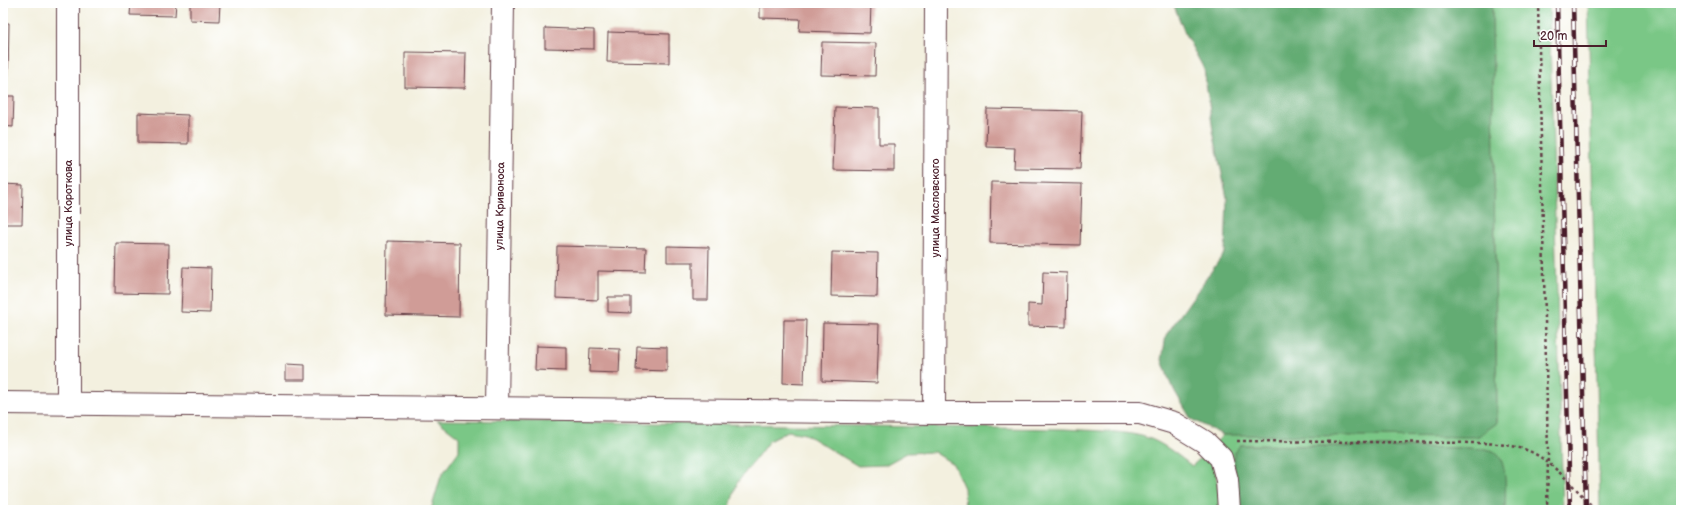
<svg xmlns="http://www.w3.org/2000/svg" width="1684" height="513" viewBox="0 0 1684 513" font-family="'Balsamiq Sans',sans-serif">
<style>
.green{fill:#7ac786;stroke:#627358}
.forest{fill:#63ac73;stroke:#56664f}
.building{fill:#d09c97}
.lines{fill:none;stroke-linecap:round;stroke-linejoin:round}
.street-casing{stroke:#633e46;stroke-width:24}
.path{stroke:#633e46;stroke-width:2.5;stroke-dasharray:3 3;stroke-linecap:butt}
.street{stroke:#fff;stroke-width:22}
.rail-casing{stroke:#4a1f2b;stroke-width:4.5}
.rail{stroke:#fff;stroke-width:3;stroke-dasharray:9;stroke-linecap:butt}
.labels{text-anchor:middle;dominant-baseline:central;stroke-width:3;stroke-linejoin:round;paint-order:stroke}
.street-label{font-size:11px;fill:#4a1f2b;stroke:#fff}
</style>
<rect width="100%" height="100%" fill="#fff"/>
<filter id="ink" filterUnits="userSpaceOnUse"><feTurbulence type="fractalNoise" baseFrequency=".025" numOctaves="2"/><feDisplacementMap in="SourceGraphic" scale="8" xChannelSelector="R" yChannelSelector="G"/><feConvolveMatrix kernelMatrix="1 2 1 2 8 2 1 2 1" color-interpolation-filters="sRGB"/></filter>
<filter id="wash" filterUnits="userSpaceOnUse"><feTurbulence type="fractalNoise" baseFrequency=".012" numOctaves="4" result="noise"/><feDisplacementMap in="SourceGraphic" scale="16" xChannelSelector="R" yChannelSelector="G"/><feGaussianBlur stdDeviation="0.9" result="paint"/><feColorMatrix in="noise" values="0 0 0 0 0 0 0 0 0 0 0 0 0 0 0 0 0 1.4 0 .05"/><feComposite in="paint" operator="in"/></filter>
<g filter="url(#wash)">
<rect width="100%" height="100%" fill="#f3f0df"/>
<!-- green -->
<g class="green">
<path d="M1492 3H1549L1563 510H1505L1504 470 1493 451 1468 448 1240 445 1234 468 1214 444 1223 435 1497 423Z"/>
<path d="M1588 3H1681V510H1600Z"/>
<path d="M437 420 1065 429C1089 431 1129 430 1151 439 1167 446 1179 456 1192 466L1207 452 1216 473 1221 510H965L964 488 953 464 934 452 907 453 885 465 858 466 805 434 788 431 769 441 737 483 729 510H431L441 476 459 451V437Z"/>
</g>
<!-- forest -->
<g class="forest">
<path d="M1173 3H1492L1497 423 1477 437 1223 435 1191 419 1171 385 1162 360 1166 335 1225 252 1227 198 1213 131 1204 69 1186 36Z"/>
<path d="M1240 445 1468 448C1475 449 1486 448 1493 451 1509 458 1505 495 1505 510H1236L1234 453Z"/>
</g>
<g id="blocks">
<!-- building -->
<g class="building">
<path d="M131 3H176L175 16 130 15Z"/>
<path d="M190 3H220L219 21 190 20Z"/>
<path d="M760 3H871L870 33 799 31 800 19 760 18Z"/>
<path d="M3 23H9L8 76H3Z"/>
<path d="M545 28 594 30V49L545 48Z"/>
<path d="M608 32 669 34V63L607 62Z"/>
<path d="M822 42 876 43 875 76 821 75Z"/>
<path d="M405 52 466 53 465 88 405 87Z"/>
<path d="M3 96H14L13 127 3 126Z"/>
<path d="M835 107 879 108V144H894V171L833 170Z"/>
<path d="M987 109 1082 111 1080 169 1014 168 1015 148 986 147Z"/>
<path d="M138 113 188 115V144L138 143Z"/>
<path d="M991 182 1082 184 1080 245 990 243Z"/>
<path d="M3 184 23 185 22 224H3Z"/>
<path d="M387 241 460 243 459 317 386 315Z"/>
<path d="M116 243 169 244 168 294 115 293Z"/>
<path d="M557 246 646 248 645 272 598 271V300L556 298Z"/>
<path d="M667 246 709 247 708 300H693V262H667Z"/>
<path d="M832 252 878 253 877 297 831 296Z"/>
<path d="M183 267 211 268 210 313 181 312Z"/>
<path d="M1043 272 1067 273 1066 327 1028 326V304L1042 305Z"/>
<path d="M608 297H631V313L608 312Z"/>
<path d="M784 320H806L804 384 783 383Z"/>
<path d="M823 323 879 324 877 383 822 381Z"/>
<path d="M536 346 566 347V371L535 370Z"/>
<path d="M637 346 667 347V371L636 370Z"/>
<path d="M590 348 620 349 619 373 589 372Z"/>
<path d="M286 364 305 365V380H286Z"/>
</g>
</g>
</g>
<g filter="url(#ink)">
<use href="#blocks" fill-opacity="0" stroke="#633e46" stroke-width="1"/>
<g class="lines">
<defs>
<g id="street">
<path d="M3 403 934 413H1140L1174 423 1205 442 1221 458 1227 480 1229 510"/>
<path d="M68 404V3"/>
<path d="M497 408 503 3"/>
<path d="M934 413 936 3"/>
</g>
</defs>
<!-- street casing -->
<use href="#street" class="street-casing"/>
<!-- path -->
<g class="path">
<path d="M1538 3 1548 454 1547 510"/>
<path d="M1237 441 1483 443C1499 444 1514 445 1529 451 1554 462 1576 490 1596 510"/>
</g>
<!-- street -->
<use href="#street" class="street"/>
<defs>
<g id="rail">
<path d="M1557 3 1570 510"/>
<path d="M1573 3 1586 510"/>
</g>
</defs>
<!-- rail casing -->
<use href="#rail" class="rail-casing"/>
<!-- rail -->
<use href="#rail" class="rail"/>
</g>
</g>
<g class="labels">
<!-- street labels -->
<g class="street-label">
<text transform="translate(68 203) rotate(-90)">улица Короткова</text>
<text transform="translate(500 206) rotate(-89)">улица Кривоноса</text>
<text transform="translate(935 208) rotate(-90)">улица Масловского</text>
</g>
</g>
<!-- margin -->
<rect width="1684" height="513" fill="none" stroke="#fff" stroke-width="16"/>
<!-- scale -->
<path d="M1534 40v6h72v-6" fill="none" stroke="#4a1f2b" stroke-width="2"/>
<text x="1540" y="40" font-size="12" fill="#4a1f2b" stroke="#ffffff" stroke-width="3" paint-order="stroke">20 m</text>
</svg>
